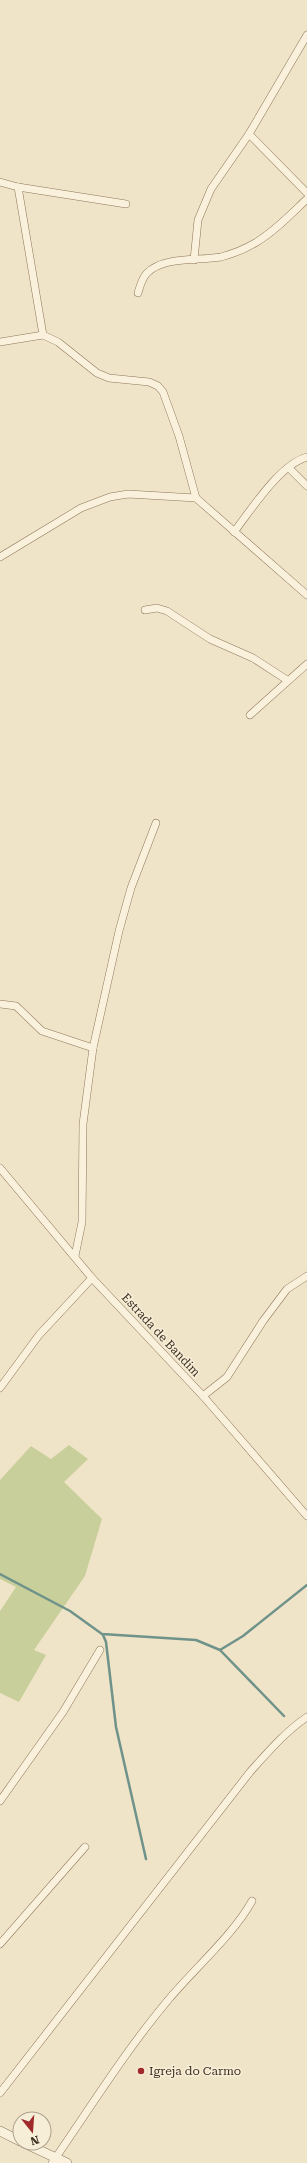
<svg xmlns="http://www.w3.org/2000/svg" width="307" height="2163" viewBox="0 0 307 2163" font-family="'Roboto Serif',serif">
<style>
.green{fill:#c9cf9b}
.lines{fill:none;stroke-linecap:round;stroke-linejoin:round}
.stream{stroke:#6f938a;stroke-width:2.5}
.minor-casing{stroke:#8d765c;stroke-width:8}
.tertiary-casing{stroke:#8d765c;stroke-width:10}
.minor{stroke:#faf1dc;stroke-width:7}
.tertiary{stroke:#faf1dc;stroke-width:9}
.poi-dot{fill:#9e2a2b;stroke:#f7eed8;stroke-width:1.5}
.labels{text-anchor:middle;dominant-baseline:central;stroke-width:3;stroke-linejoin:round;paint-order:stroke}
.street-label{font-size:12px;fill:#3d2e20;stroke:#f7eed8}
.poi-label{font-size:12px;fill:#3d2e20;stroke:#f7eed8;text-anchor:start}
</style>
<rect width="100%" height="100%" fill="#f0e4c8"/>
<!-- green -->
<path class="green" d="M69 1445 88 1459 64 1482 102 1519 85 1576 34 1650 46 1655 19 1702 0 1693V1611L16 1587 0 1579V1480L31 1446 51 1459Z"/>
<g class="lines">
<!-- stream -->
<g class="stream">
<path d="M0 1574 70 1611 102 1634 196 1640 220 1650 284 1716"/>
<path d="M103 1635 106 1642 116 1727 146 1859"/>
<path d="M220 1650 243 1636 307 1585"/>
</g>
<defs>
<g id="minor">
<path d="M249 134 307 193"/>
<path d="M0 182 18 187 126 204"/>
<path d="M18 187 43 335"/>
<path d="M194 260 198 220 211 189 249 134 307 35"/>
<path d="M138 293C140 286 142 278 147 273 164 256 198 261 221 257 232 254 245 249 255 243 274 232 291 214 307 199"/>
<path d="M0 342 43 335 58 342 97 373 109 378 149 382 158 386 163 392 179 436 196 498"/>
<path d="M289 468 307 486"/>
<path d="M234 532C251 510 280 464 307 457"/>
<path d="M0 557 81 508 110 497 128 494 196 498 307 595"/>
<path d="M145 610 157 608 167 611 210 639 253 658 287 680"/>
<path d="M250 715 307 664"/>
<path d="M0 1004 16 1006 42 1031 93 1048"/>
<path d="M0 1168 92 1278 203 1396 307 1516"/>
<path d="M75 1256 82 1222 83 1124 93 1048 119 931 131 888 156 823"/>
<path d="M0 1388 39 1335 92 1278"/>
<path d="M203 1396 227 1377 263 1321 287 1289 307 1276"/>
<path d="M0 1801 63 1712 100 1650"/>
<path d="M0 1944 85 1847"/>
<path d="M0 2093 250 1772C268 1752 285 1732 307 1717"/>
<path d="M52 2163C90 2108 126 2050 169 1999 194 1969 234 1934 252 1901"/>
</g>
<g id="tertiary">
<path d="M0 2131 20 2141"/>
<path d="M24 2143 67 2163"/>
</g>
</defs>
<!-- minor casing -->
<use href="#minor" class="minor-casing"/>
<!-- tertiary casing -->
<use href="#tertiary" class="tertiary-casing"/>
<!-- minor -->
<use href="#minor" class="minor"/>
<!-- tertiary -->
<use href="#tertiary" class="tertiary"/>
</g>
<!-- markers -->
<circle class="poi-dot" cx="141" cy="2071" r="4"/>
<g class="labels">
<!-- street labels -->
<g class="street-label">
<text transform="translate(161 1335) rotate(47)">Estrada de Bandim</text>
</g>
<!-- poi labels -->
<g class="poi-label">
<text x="149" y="2071">Igreja do Carmo</text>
</g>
</g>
<!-- north arrow -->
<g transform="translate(32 2131) rotate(163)"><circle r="19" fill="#f7eed8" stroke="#ada18e"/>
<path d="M0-3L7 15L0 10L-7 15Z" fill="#9e2a2b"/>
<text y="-6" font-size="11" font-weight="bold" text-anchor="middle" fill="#3d2e20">N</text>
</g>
</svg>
